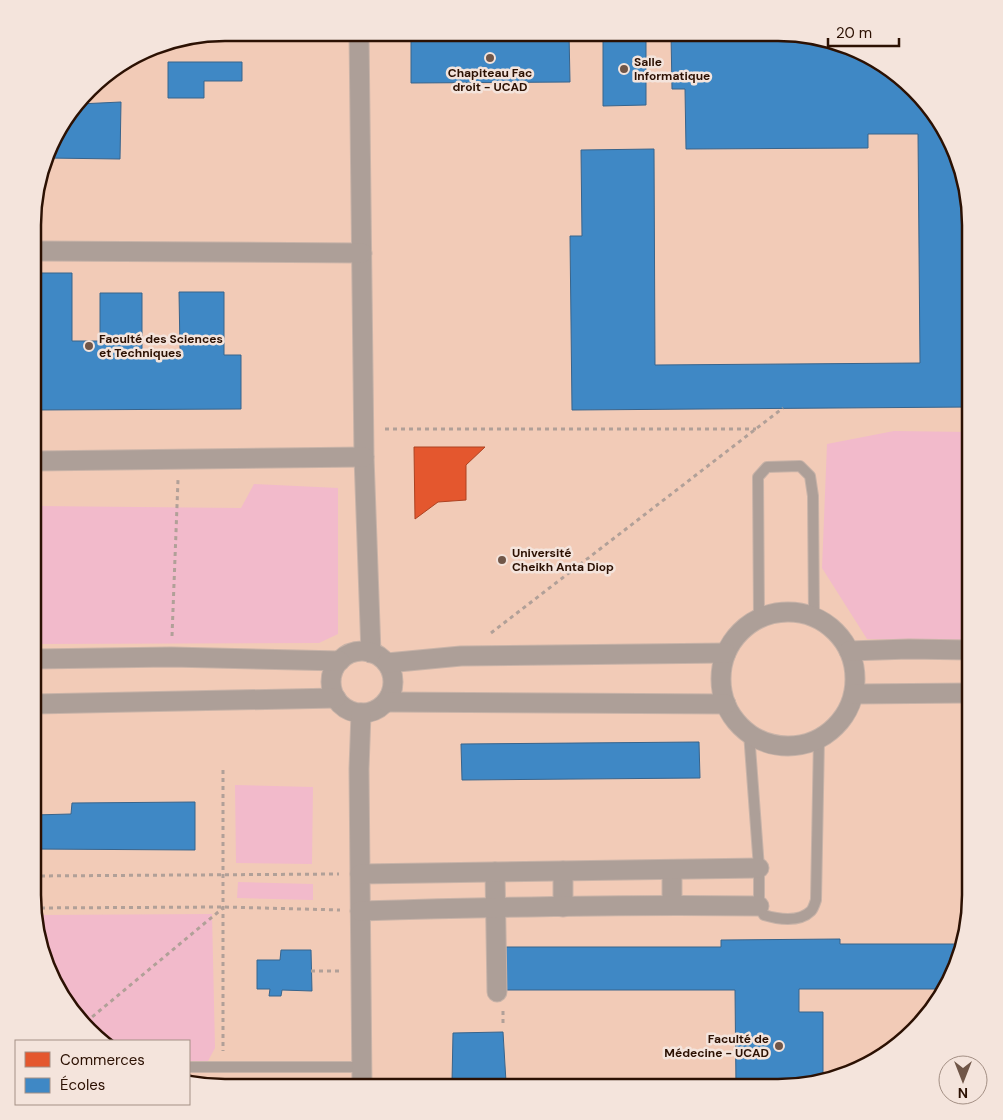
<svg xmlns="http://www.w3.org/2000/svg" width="1003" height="1120" viewBox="0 0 1003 1120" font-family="'DM Sans',sans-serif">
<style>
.built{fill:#f2cbb7}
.green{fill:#f2bacb}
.shops{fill:#e4572e;stroke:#ad4221}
.schools{fill:#3f88c5;stroke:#39648b}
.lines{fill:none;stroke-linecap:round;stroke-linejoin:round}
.lane-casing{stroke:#c8b3a8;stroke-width:12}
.street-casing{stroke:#c8b3a8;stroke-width:21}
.path{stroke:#b1a098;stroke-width:3;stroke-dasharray:4 4;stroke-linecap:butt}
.lane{stroke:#ad9f98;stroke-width:10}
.street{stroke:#ad9f98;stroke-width:19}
.poi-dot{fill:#705648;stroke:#f4e4dc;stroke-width:2}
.labels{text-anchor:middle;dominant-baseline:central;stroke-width:5;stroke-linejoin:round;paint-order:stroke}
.poi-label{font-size:12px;font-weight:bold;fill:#2c1103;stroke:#f4e4dc;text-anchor:start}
.rim{fill:none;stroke:#2c1103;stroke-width:2.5}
</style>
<rect width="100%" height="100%" fill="#eed5c8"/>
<!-- built -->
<path class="built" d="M225 33 803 34 885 65 938 118 960 164 970 213V907L945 991 885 1055 839 1077 790 1087H213L189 1080V1041H107L65 1002 43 956 33 907 36 188 58 129 98 80 163 43Z"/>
<!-- green -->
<g class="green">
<path d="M894 431 970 432V641L867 639 822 568 827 444Z"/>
<path d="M254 484 338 488V634L319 643 34 644 35 506 241 508Z"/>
<path d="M235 785 313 787 312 864 236 863Z"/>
<path d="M238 882 313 884V900L237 898Z"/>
<path d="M212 914 215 1048 208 1061H189V1041H107L65 1002 43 956 42 915Z"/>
</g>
<!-- shops -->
<path class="shops" d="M414 447H485L466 465V500L438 502 415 519Z"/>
<!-- schools -->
<g class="schools">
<path d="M225 32 254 33V35L219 34Z"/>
<path d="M411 33H569L570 82 411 83Z"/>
<path d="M603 34H646V105L603 106Z"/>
<path d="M671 34H803L884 65V75H895L938 118 960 164 970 213V407L572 410 570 236H582L581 150 654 149 655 365 920 363 918 134H868V148L686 149 685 89H672Z"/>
<path d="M168 62H242V81H204V98H168Z"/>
<path d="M121 102 120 159 47 158 58 129 79 104Z"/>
<path d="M36 273H72V341H100V293H142V350H180L179 292H224V355H241V409L35 410Z"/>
<path d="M699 742 700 778 462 780 461 744Z"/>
<path d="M195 802V850L33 849V815L71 814 72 803Z"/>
<path d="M840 939V944H959L945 989H799V1012H823V1080L790 1087H736L735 990H502V947H721V940Z"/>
<path d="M281 950H311L312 991 282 990 281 996H269L270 989H257V960H280Z"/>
<path d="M503 1032 506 1082 540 1080V1087H416L415 1081 452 1082 453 1033Z"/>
</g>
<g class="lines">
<defs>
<g id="lane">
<path d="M759 618 758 477 767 467 800 466 810 476 813 496 814 617"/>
<path d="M749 733 759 868V906L764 915C777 919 799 923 811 911 813 909 815 903 816 900L819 738"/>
<path d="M189 1067H362"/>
</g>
<g id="street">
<path d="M359 33 364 457 371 653"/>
<path d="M36 251 362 253"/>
<path d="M35 461 364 457"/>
<circle cx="788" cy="679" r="67"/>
<path d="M849 651 909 649 970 650"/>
<circle cx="362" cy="682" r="31"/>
<path d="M34 659 171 657 340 661"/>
<path d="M387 663 461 656 726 653"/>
<path d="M854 694 970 693"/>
<path d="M387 702 726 704"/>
<path d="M34 704 336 698"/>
<path d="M361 713 359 769 362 1087"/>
<path d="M672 870V905"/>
<path d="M563 871V907"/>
<path d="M495 872 497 992"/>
<path d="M360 874 759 868"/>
<path d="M360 911C493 907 626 904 759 906"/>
</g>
</defs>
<!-- lane casing -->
<use href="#lane" class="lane-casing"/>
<!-- street casing -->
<use href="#street" class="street-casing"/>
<!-- path -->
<g class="path">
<path d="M385 429H756"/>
<path d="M491 633 783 408"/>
<path d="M172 636 178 480"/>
<path d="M223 770V1051"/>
<path d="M33 876 339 874"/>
<path d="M33 908 223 907 340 910"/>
<path d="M311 971H341"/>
<path d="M503 1011V1026"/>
<path d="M86 1022 223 908"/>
</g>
<!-- lane -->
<use href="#lane" class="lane"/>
<!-- street -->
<use href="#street" class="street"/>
</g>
<!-- markers -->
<g class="poi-dot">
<circle cx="490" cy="58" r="5"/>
<circle cx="624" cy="69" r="5"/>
<circle cx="89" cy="346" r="5"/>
<circle cx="502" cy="560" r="5"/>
<circle cx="779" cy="1046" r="5"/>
</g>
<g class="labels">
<!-- poi labels -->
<g class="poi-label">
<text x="634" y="62">Salle<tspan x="634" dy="14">Informatique</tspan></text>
<text x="490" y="73" text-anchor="middle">Chapiteau Fac<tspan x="490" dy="14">droit - UCAD</tspan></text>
<text x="99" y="339">Faculté des Sciences<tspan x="99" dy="14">et Techniques</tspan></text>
<text x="512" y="553">Université<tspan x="512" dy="14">Cheikh Anta Diop</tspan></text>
<text x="769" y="1039" text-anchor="end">Faculté de<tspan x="769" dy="14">Médecine - UCAD</tspan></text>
</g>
</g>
<!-- crop -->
<path d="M0 0H1003V1120H0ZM225 41H778A184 184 0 0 1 962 225V895A184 184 0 0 1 778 1079H225A184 184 0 0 1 41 895V225A184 184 0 0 1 225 41Z" fill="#f4e4dc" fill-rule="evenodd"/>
<path class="rim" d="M225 41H778A184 184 0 0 1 962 225V895A184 184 0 0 1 778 1079H225A184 184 0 0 1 41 895V225A184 184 0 0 1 225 41Z"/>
<!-- legend -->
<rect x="15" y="1040" width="175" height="65" fill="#f4e4dc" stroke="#a49085"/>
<rect x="25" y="1052" width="25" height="15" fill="#e4572e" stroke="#a49085"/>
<text x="60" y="1065" font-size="15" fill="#2c1103">Commerces</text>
<rect x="25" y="1078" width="25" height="15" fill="#3f88c5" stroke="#a49085"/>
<text x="60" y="1090" font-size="15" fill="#2c1103">Écoles</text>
<!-- north arrow -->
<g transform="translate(963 1080) rotate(180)"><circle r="24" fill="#f4e4dc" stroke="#a49085"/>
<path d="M0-4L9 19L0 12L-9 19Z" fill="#705648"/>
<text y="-8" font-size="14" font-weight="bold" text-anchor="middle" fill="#2c1103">N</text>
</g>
<!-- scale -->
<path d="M828 38v8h71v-8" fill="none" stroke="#2c1103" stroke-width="2.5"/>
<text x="836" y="38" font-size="15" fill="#2c1103" stroke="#f4e4dc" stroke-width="4" paint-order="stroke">20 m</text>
</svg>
